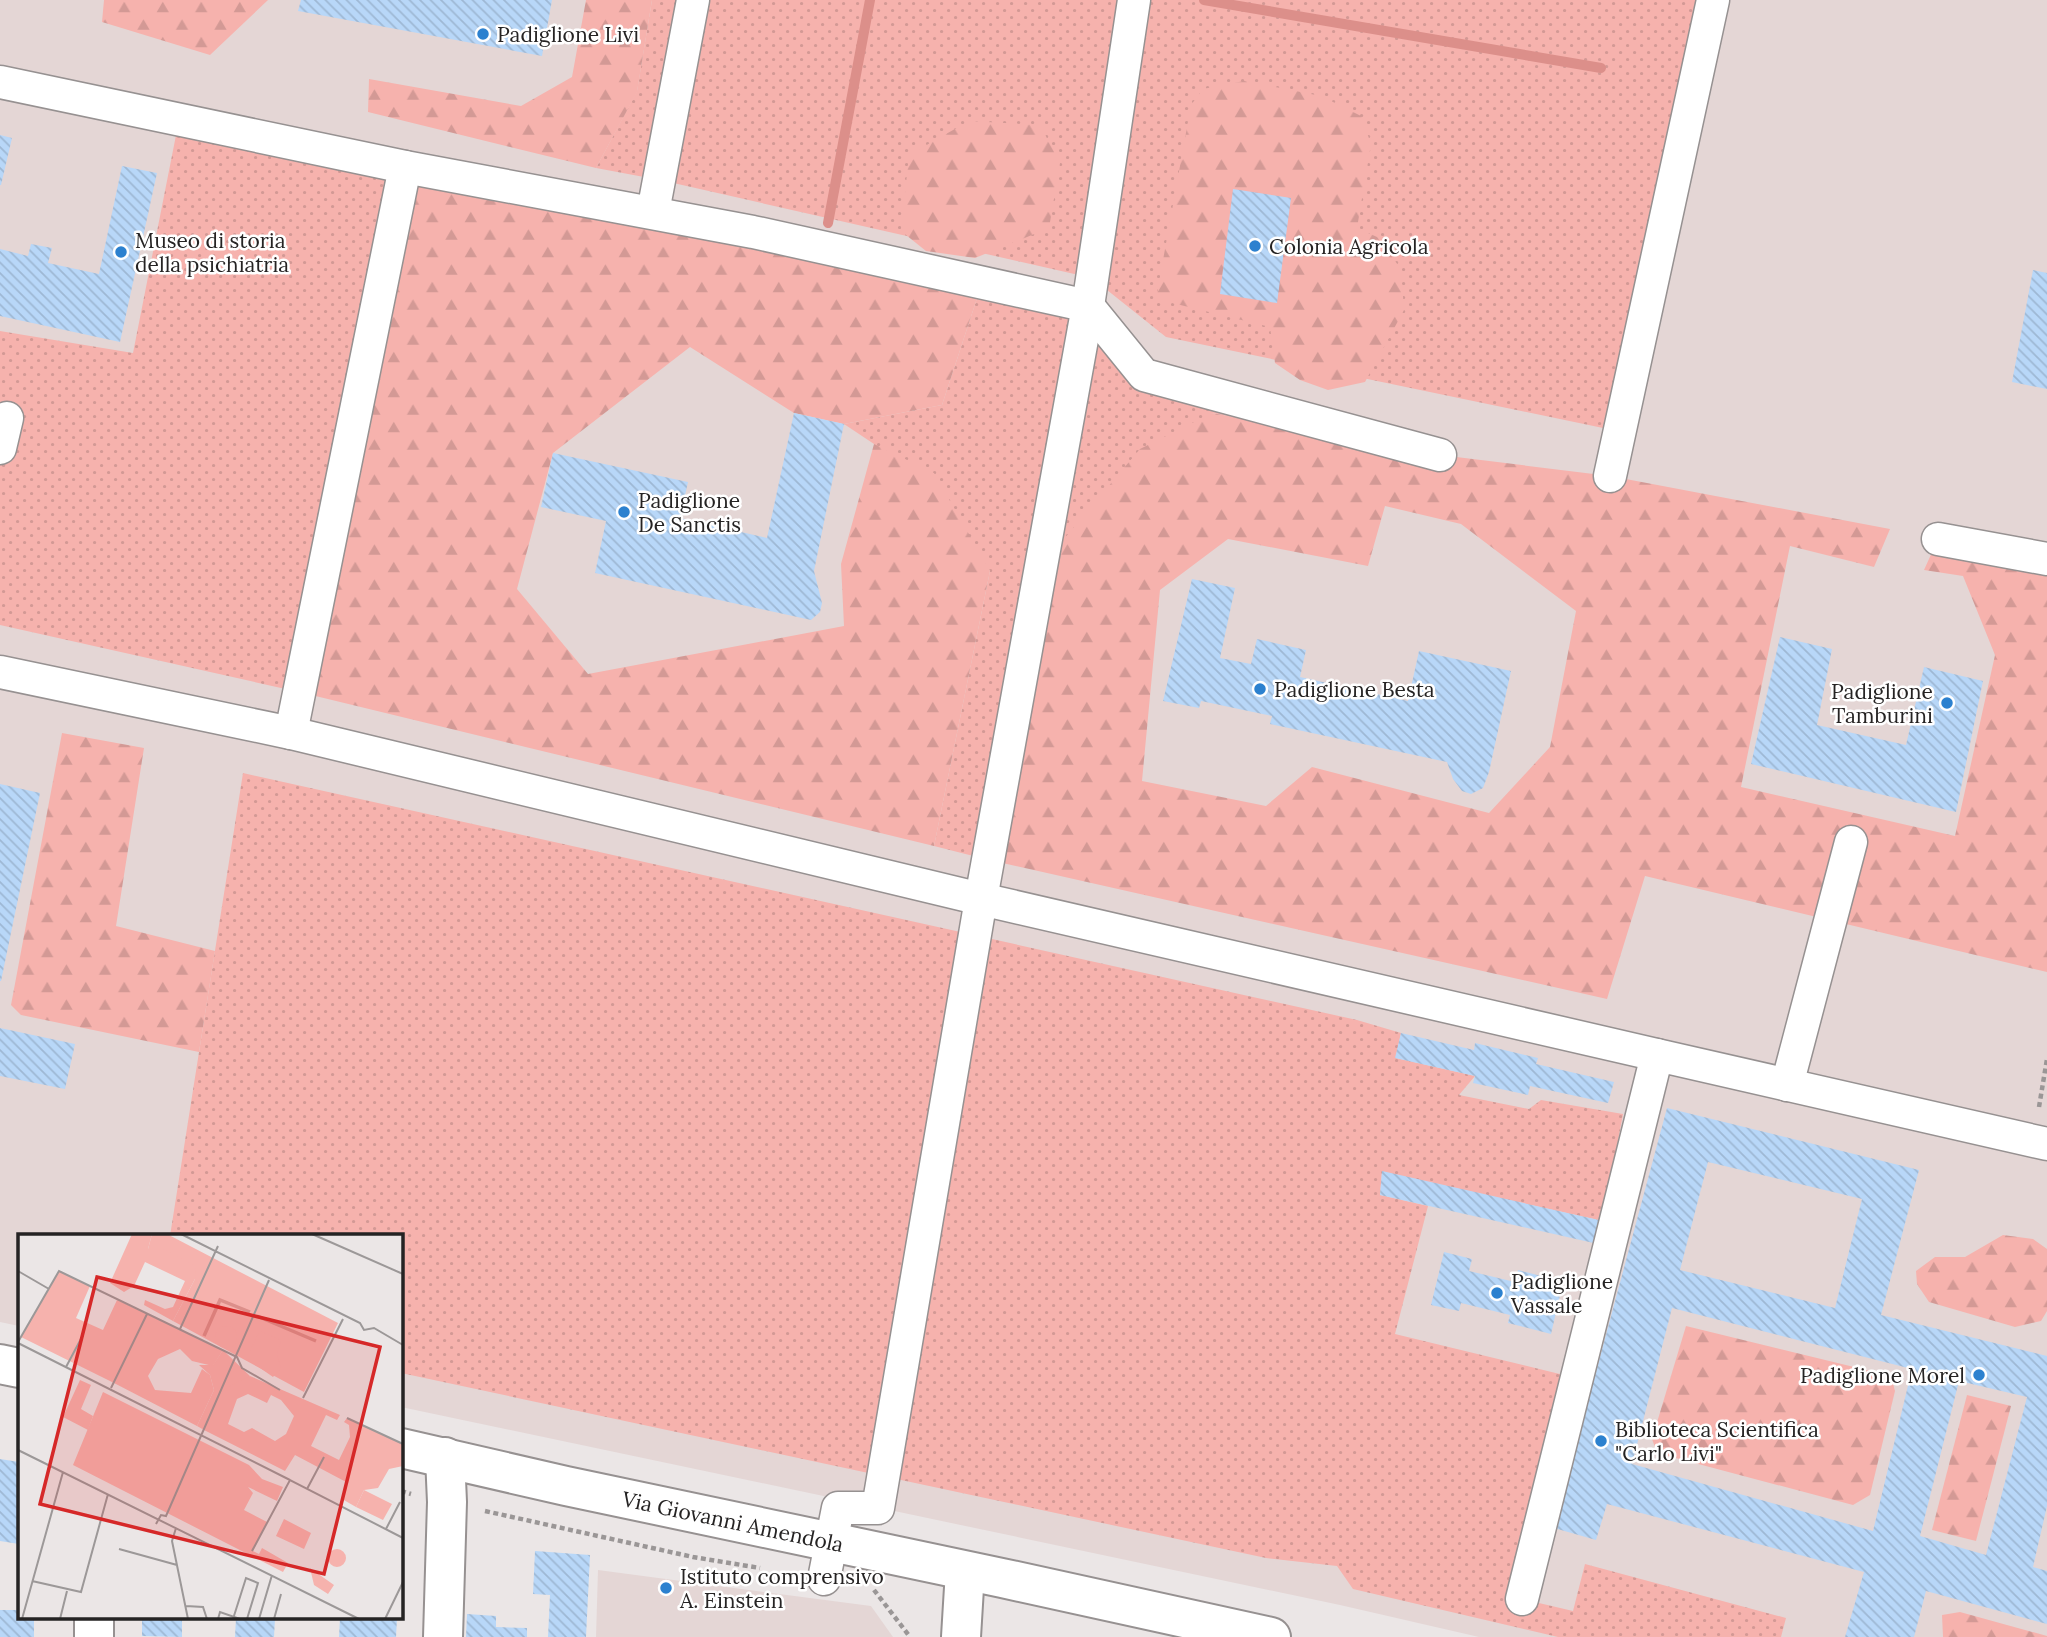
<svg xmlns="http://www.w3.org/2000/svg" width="2047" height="1637" viewBox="0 0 2047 1637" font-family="Lora,serif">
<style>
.built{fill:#e4d6d5}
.grass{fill:url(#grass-dots)}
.forest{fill:url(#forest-firs);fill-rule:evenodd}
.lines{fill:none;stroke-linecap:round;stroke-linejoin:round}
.stream{stroke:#dc8f8a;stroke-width:10}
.building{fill:url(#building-back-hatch);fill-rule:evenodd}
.pedestrian-casing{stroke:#969191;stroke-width:35}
.minor-casing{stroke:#969191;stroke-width:42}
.secondary-casing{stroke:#969191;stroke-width:42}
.path{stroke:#9a9696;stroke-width:4.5;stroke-dasharray:5 3.5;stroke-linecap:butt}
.pedestrian{stroke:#fff;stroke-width:32}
.minor{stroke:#fff;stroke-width:38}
.secondary{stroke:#fff;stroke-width:38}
.poi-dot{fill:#2c81cf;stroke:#fff;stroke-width:2.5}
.labels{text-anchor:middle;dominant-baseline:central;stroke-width:5;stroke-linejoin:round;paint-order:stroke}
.poi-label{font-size:21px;fill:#252323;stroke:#fff;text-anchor:start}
.street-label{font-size:21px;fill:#252323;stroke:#fff}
.inset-river{fill:none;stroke:#dc8f8a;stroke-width:3.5}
.inset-road{fill:none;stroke:#9c9898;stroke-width:2}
.view{fill:#d62828;fill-opacity:0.15;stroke:#d62828;stroke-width:3.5}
.inset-edge{fill:none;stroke:#252323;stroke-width:3.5}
</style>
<defs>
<pattern id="grass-dots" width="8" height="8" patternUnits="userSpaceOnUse" patternTransform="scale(1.75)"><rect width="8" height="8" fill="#f6b2ad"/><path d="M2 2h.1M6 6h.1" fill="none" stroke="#d39995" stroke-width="1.8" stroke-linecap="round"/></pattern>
<pattern id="forest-firs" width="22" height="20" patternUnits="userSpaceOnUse" patternTransform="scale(1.75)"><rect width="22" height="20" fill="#f6b2ad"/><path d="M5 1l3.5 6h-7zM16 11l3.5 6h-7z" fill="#d39995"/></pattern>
<pattern id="building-back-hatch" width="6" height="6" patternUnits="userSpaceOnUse" patternTransform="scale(1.75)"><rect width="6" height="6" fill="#b8d7f8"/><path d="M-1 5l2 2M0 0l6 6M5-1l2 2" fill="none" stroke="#9eb8d4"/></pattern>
</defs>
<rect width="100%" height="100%" fill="#ebe6e6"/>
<!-- built -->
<g class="built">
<path d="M0 0H2047V1637H1479L1340 1605 401 1407V1236H19V1326L0 1322Z"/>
<path d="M598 1570 871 1606 893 1637H596Z"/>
</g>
<!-- grass -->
<g class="grass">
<path d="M652 0H1698L1603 428 1166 337 1092 278 660 180 596 168 637 91Z"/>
<path d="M179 120 405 167 299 692 0 625V331L133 353Z"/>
<path d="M982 283 1088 306 1144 375 1440 455 1212 413 989 860 934 846 990 571 874 444 844 424 942 405Z"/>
<path d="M243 773 1357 1020 1401 1033 1396 1058 1475 1076 1459 1095 1529 1109 1541 1100 1623 1114 1603 1221 1382 1172 1380 1195 1428 1206 1395 1334 1576 1378 1522 1599 1573 1611 1585 1564 1786 1618 1781 1637H1558L1353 1589 1337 1566 1266 1558 401 1373V1236H170Z"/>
</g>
<!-- forest -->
<g class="forest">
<path d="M104 0H268L210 55 102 22Z"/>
<path d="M586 0H652L637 92 596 168 368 112 369 79 521 106 572 77Z"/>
<path d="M1244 81 1321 96 1361 116 1371 144 1357 228 1377 237 1401 269 1404 310 1365 382 1328 390 1300 380 1275 363 1270 327 1156 299 1191 105 1203 89ZM1234 189 1290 198 1276 303 1220 293Z"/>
<path d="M969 121 1040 125 1060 163 1049 228 975 258 926 251 901 231 909 155Z"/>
<path d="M405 167 982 283 942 405 844 424 794 413 690 347 553 453 517 589 588 674 844 626 841 564 874 444 934 473 990 571 934 846 299 692Z"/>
<path d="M1212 413 1440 455 1610 476 1890 529 1874 567 1790 546 1741 787 1955 836 1995 655 1963 576 1924 570 1938 539 2047 559V972L1645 876 1607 999 989 860 1041 566 1140 449ZM1385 506 1461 524 1576 611 1550 747 1489 813 1312 767 1266 806 1142 781 1160 590 1228 539 1368 566Z"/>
<path d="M62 733 144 748 116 926 215 951 199 1052 21 1015 11 1005Z"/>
<path d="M2003 1235 2033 1239 2047 1249V1311L2041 1321 2015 1327 1929 1302 1917 1284 1916 1271 1935 1257H1965Z"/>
<path d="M1686 1326 1891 1376 1895 1391 1870 1495 1853 1505 1657 1453 1652 1439Z"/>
<path d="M1967 1395 2011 1406 1976 1541 1932 1530Z"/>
<path d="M1960 1612 2047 1636V1637H1943L1942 1615Z"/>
</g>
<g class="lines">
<!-- stream -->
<g class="stream">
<path d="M1204 0 1601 68"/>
<path d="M828 223 870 0"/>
</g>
</g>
<!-- building -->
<g class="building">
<path d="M301 0H552L542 56 298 11Z"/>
<path d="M0 135 12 138 1 185H0Z"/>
<path d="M122 166 157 173 120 342 0 316V249L28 256 31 244 52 248 48 263 99 274Z"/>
<path d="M1233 189 1291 198 1277 303 1220 294Z"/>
<path d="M2033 270 2047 273V389L2012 382Z"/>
<path d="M794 413 844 424 814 571 822 603 820 612 811 620 595 573 606 521 541 507 553 453 688 482 680 518 767 538Z"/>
<path d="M1192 579 1235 588 1220 658 1251 664 1257 639 1306 650 1300 677 1408 701 1419 651 1511 671 1489 772 1483 788 1471 794 1462 791 1453 779 1447 762 1270 724 1272 716 1201 701 1199 708 1163 701Z"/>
<path d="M1780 637 1832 649 1817 725 1906 745 1924 667 1983 681 1956 812 1751 764Z"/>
<path d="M0 784 40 793 1 981H0Z"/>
<path d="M0 1028 75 1044 65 1089 0 1076Z"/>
<path d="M1401 1033 1474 1050 1475 1043 1538 1058 1536 1064 1614 1082 1608 1103 1530 1086 1528 1095 1473 1083 1475 1076 1395 1058Z"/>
<path d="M1667 1108 1919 1170 1881 1315 2047 1356V1506L2033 1567 2047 1571V1624L1926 1591 1914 1637H1845L1864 1572 1607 1504 1596 1540 1554 1528ZM1708 1162 1862 1199 1835 1308 1680 1270ZM1672 1308 1912 1369 1873 1531 1632 1464ZM1959 1381 2027 1397 1986 1555 1920 1536Z"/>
<path d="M1382 1171 1603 1221 1598 1244 1380 1195Z"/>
<path d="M1444 1252 1472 1259 1469 1271 1515 1282 1518 1270 1563 1282 1551 1334 1508 1323 1510 1315 1461 1303 1459 1311 1431 1305Z"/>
<path d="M0 1459 19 1462V1544L0 1541Z"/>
<path d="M535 1551 590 1555 586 1637H548L550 1595 533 1594Z"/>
<path d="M0 1610H19V1618H34V1637H0Z"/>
<path d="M467 1614 496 1616V1627L527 1628V1637H466Z"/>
<path d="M142 1618H182V1637L142 1636Z"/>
<path d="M236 1618H275L274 1637H235Z"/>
<path d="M340 1618H397L396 1637H339Z"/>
</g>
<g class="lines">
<defs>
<g id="pedestrian">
<path d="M0 82 405 167 753 232 1088 306 1144 375 1440 455"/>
<path d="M653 212 693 0"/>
<path d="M0 448 7 418"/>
<path d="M1610 476 1713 0"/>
<path d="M1938 539 2047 559"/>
<path d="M0 672 291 733 981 899 1657 1055"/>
<path d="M291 733 405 167"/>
<path d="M1787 1085 1851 842"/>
<path d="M824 1579 838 1508H878L981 899 1088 306 1134 0"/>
<path d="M1522 1599 1657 1055 2047 1144"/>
</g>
<g id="minor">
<path d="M94 1637V1618"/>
<path d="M443 1637 447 1502 445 1457"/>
<path d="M961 1637 965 1571"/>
</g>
<g id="secondary">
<path d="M0 1364 19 1368"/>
<path id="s1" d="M401 1448 566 1486 1002 1578 1271 1637"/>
</g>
</defs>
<!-- pedestrian casing -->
<use href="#pedestrian" class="pedestrian-casing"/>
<!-- minor casing -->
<use href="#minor" class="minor-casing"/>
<!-- secondary casing -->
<use href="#secondary" class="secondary-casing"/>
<!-- path -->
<g class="path">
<path d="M2039 1107 2047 1059"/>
<path d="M401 1491 411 1494"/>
<path d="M485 1511 693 1557 760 1568"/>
<path d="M874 1590 910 1637"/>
</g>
<!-- pedestrian -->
<use href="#pedestrian" class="pedestrian"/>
<!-- minor -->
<use href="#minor" class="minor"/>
<!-- secondary -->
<use href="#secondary" class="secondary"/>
</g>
<!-- markers -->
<g class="poi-dot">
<circle cx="483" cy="34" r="7"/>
<circle cx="1255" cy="246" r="7"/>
<circle cx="121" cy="252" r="7"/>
<circle cx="624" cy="512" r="7"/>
<circle cx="1260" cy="689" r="7"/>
<circle cx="1947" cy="703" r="7"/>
<circle cx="1497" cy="1293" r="7"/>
<circle cx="1979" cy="1375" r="7"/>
<circle cx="1601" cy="1441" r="7"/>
<circle cx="666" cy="1588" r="7"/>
</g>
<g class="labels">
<!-- poi labels -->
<g class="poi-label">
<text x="497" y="34">Padiglione Livi</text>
<text x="135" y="240">Museo di storia<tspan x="135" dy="24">della psichiatria</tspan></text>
<text x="1269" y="246">Colonia Agricola</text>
<text x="638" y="500">Padiglione<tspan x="638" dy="24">De Sanctis</tspan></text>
<text x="1274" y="689">Padiglione Besta</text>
<text x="1933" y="691" text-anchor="end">Padiglione<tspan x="1933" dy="24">Tamburini</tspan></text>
<text x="1511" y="1281">Padiglione<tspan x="1511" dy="24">Vassale</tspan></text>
<text x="1965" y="1375" text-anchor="end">Padiglione Morel</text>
<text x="1615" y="1429">Biblioteca Scientifica<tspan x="1615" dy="24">"Carlo Livi"</tspan></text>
<text x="680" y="1576">Istituto comprensivo<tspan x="680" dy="24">A. Einstein</tspan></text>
</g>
<!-- street labels -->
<g class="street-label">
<text stroke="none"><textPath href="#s1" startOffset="340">Via Giovanni Amendola</textPath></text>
</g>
</g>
<!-- overview -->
<g transform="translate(18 1234)">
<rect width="385" height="385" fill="#ebe6e6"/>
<path d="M134 0H149L320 89 286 158 155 87 177 45 130 15ZM41 37 72 52 58 84 85 96 99 66 129 80 96 149 3 103ZM205 116 232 142 186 196 179 192 196 156 192 141 181 131H195ZM85 158 231 231 244 245 265 253 259 267 230 253 235 259 226 276 249 288 235 317 241 320 244 314 270 329 265 338 55 231ZM346 256 374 270 365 286 338 273Z" fill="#f6b2ad"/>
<path d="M114 0H134L130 15H145L178 33 177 45 155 87 126 71 127 66 147 75 155 73 167 47 127 28 116 52 106 58 92 49ZM129 80 205 116 195 132 174 127 162 115 140 125 130 142 137 156 173 159 184 135 192 141 196 156 179 192 96 149ZM197 103a11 11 0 1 1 22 0a11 11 0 1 1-22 0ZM242 97 263 106 259 121 263 134 255 143 228 124ZM232 142 322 181 319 186 308 181 293 212 321 226 332 203 331 191 326 188 329 184 385 210V232L371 235 360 254 346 256 338 273 324 265 330 249 277 221 267 237 186 196 203 157ZM230 160 249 169 253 161 263 166 276 182 268 200 257 207 234 194 226 198 210 190 219 165ZM62 146 73 151 63 175 75 182 70 196 45 183ZM266 285 293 299 286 315 258 302ZM310 324a9 9 0 1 1 18 0a9 9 0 1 1-18 0ZM292 334 316 351 310 360 296 351Z" fill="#f6b2ad" fill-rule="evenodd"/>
<path class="inset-river" d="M239 82 298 107M186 102 202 66 232 78"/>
<path class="inset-road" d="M163 0 342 89 346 96 356 94 385 111M294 0 385 40M0 37 31 55M162 95 200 12M0 108 41 37 219 123 224 134 262 156M0 109 272 246M48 133 65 101M93 154 129 80M285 164 325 85M329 184 385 210M0 216 341 385M289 255 306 223M138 290 143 281 148 282 251 46M158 294 154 307 170 385M368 295 382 268M101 315 159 331M234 317 272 246 385 304M14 347 63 358 90 260M168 372 185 373 189 385M4 385 45 238M42 385 49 357M200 385 202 378 222 385M215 385 228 344 240 349 229 385M241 385 254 341M256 385 263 360M367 385 385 348"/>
<path class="view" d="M79 43 362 113 306 340 22 270Z"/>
<rect width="385" height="385" class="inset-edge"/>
</g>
</svg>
